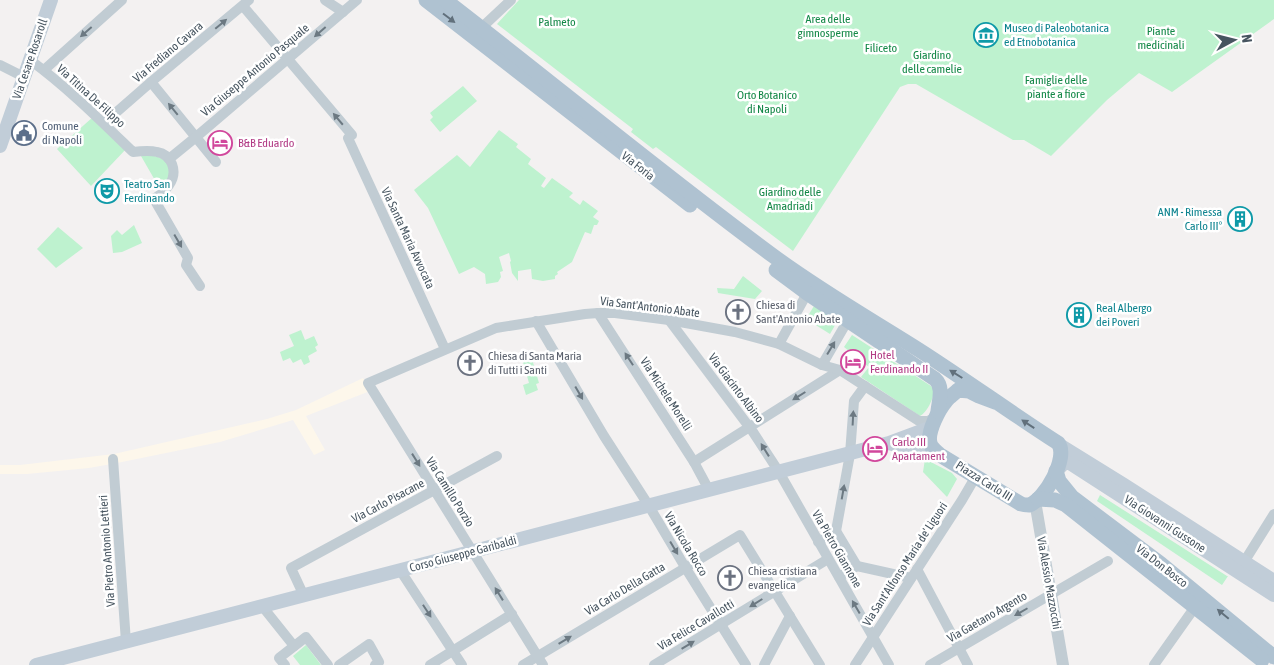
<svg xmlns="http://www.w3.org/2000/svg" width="1274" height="665" viewBox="0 0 1274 665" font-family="'Asap Condensed',sans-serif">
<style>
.commercial{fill:#fdf7eb}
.green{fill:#bef2cf}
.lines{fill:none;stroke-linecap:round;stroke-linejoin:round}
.minor{stroke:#c1ccd3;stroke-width:10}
.tertiary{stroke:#c1ccd3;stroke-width:12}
.secondary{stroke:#c1cdd8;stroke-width:14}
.primary{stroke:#afc2d1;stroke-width:15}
.oneway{fill:#61707c}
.oneway2{fill:#6c7982}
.labels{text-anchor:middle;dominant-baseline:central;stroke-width:5;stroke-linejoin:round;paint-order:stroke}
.park-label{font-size:12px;fill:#128746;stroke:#fff}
.culture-label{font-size:12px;fill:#0d838f;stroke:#fff;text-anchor:start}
.street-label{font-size:12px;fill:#475560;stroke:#fff}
.service-label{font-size:12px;fill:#4e5e75;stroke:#fff;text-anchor:start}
.hotel-label{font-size:12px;fill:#b23c85;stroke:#fff;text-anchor:start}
.worship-label{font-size:12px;fill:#5b616d;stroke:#fff;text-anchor:start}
</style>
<rect width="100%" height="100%" fill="#f3f1f1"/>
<!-- commercial -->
<path class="commercial" d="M363 378 370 391 306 416 325 450 314 455 293 420 220 442 117 463 89 468 27 474H0V465H20L114 454 267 419 296 410Z"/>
<!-- green -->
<g class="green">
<path d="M519 0H1274V19L1172 92 1139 73 1107 100 1051 156 1024 140H1013L916 84H908L900 87 793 251 656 147 653 149 631 132 633 129 497 24Z"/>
<path d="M463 86 477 101 440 132 430 120 433 117 430 113Z"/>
<path d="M93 117 127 148 91 186 57 149Z"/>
<path d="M499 130 518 144 516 147 531 159 528 164 546 178 541 186 544 188 552 178 573 193 569 197 580 205 583 200 598 211 593 217 599 221 597 225H594L591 234 585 232 572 262 557 272 558 274 555 276V279L543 281 532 279 531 269 518 271V281L512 273 510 262 511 261 509 253 499 257 503 271 500 272 501 277 498 282 486 284 485 274 474 267 459 274 428 208 414 190 457 155 470 167Z"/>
<path d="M148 155C157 156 169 159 170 170 170 174 168 179 168 183L160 189 141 156Z"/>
<path d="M134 225 142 243 122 252 113 253 111 236 117 230 122 235Z"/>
<path d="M58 227 83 248 56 268 37 249Z"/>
<path d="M743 276 762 291 755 299 718 293 717 288 734 289Z"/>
<path d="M814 306 838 320 830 334 806 319Z"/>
<path d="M301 330 305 340 314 336 318 345 315 347 317 351 308 356 310 362 304 365 301 359 293 363 290 358 283 361 280 352 294 346 289 335Z"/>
<path d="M852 335 931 386 934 391C933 400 927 412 920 416L861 377 869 367 844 347Z"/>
<path d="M530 352 539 383 536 384 538 390 526 395 523 385 529 383 521 355Z"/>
<path d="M925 459 952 473 957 479 947 497 923 472Z"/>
<path d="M1100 495 1227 576H1228L1222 585 1097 501Z"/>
<path d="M306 645 321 665H300L293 656Z"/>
</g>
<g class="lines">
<!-- minor -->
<g class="minor">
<path d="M325 0 343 12"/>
<path d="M243 6 352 135"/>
<path d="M477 32 511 0"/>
<path d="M30 60C67 87 100 120 133 152 141 151 149 150 157 152 163 153 169 157 172 164 178 180 166 191 154 199L188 258 186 265 200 286"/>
<path d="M0 65 24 77"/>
<path d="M44 70 122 0"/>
<path d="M151 82 216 162"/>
<path d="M104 123 151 82 249 0"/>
<path d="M348 138 445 349"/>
<path d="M169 159 196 137 357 0"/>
<path d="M598 313 694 462 709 490"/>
<path d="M669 320 753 432 779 472 889 665"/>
<path d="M536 321 604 436 649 506 685 567 746 665"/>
<path d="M779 344 810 288"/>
<path d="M822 365 848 320"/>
<path d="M113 459 126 642"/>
<path d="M694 462 840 370"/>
<path d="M836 531 850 454 854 401 865 386"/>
<path d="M818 542 836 531 857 566 839 577"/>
<path d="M1244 562 1274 514"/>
<path d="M857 566 911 578"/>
<path d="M917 569 968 665"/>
<path d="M400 570 462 665"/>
<path d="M304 596 291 568 497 456"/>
<path d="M262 606 294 646"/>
<path d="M285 665 279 658 306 637 328 665"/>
<path d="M339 665 369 644 379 662 375 665"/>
<path d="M430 665 512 614"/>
<path d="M523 665 740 535 820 665"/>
<path d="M543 665 368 383 496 328 585 314 598 313H615L669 320 735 332 779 344 822 365 840 370 919 421H928L937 416"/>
<path d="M654 665 828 559"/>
<path d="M764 665 790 616"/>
<path d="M855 665 962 500 976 476"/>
<path d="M930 665 1108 561"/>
<path d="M1154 665 1195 607"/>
</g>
<!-- tertiary -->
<path class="tertiary" d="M1035 501 1063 665"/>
<!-- secondary -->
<g class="secondary">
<path d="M0 146 51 0"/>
<path d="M892 444 933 449"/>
<path d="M1061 446 1124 485 1274 581"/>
<path d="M1056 471 1064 463H1070L1274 595"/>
<path d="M36 665 889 443 932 427"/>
</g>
<!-- primary -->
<g class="primary">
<path d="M426 0 690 205"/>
<path d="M445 0C554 84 661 173 772 255 819 290 870 319 919 350 966 380 1011 413 1058 443 1069 457 1045 500 1029 505 1026 505 1024 505 1021 504L940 455C936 451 931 448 930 443 927 432 939 409 946 401 949 397 954 394 958 390L969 391 979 396 995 402"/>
<path d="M776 270 807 293 935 379C944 387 939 401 938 411"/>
<path d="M1056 471 1059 481 1072 497 1161 564 1274 657"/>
<path d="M1038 499 1055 500 1066 505 1262 660"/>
</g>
</g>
<!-- one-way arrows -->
<defs><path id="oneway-solid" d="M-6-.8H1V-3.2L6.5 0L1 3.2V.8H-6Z" transform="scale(1.25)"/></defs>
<g class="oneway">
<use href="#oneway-solid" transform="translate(449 18) rotate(37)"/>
<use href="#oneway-solid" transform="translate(956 374) rotate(-148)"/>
<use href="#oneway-solid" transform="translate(1028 424) rotate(-147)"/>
<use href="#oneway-solid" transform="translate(1223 614) rotate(-140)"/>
</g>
<g class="oneway2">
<use href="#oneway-solid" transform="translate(221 24) rotate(-40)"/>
<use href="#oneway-solid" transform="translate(86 32) rotate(139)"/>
<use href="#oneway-solid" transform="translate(320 32) rotate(139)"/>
<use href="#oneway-solid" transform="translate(173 109) rotate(-129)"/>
<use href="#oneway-solid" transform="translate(338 119) rotate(-130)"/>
<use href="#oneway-solid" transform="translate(178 241) rotate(60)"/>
<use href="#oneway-solid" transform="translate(831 348) rotate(-59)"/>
<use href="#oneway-solid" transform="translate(629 359) rotate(-123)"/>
<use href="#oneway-solid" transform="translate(579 393) rotate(60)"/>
<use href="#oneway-solid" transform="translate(799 396) rotate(148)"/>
<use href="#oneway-solid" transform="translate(853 418) rotate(-87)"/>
<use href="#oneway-solid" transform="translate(765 450) rotate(-122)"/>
<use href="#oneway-solid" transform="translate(416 460) rotate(58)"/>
<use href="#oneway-solid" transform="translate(843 492) rotate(-80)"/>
<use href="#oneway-solid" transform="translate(674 548) rotate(59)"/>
<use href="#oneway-solid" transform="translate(499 594) rotate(-122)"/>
<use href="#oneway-solid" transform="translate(756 603) rotate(148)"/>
<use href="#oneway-solid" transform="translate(856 607) rotate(-120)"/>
<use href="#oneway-solid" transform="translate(427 611) rotate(57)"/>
<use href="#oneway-solid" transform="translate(1021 612) rotate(150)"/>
<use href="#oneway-solid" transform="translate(565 640) rotate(-31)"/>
<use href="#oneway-solid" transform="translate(688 645) rotate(-31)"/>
</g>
<!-- icons -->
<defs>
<symbol id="museum-ring" viewBox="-11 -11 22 22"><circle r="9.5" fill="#fff" stroke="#0f9aa8" stroke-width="1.5"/><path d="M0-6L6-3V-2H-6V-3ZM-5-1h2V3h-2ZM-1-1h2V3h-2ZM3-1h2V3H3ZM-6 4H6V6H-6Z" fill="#0f9aa8"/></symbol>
<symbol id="civic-ring" viewBox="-11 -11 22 22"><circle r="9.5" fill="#fff" stroke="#5c6f8a" stroke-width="1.5"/><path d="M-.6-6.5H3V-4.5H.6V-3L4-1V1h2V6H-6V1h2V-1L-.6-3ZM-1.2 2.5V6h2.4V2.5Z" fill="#5c6f8a"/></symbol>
<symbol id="hotel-ring" viewBox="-11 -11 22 22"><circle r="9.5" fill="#fff" stroke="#d1479c" stroke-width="1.5"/><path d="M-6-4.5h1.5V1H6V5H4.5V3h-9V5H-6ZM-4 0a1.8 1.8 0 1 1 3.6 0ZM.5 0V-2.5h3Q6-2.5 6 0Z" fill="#d1479c"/></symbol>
<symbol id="theatre-ring" viewBox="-11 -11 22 22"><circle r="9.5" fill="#fff" stroke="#0f9aa8" stroke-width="1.5"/><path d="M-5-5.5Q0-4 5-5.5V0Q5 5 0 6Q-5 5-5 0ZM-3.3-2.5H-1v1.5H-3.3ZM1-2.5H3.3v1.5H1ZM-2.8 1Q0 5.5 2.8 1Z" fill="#0f9aa8"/></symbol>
<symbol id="building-ring" viewBox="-11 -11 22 22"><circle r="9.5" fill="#fff" stroke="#0f9aa8" stroke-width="1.5"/><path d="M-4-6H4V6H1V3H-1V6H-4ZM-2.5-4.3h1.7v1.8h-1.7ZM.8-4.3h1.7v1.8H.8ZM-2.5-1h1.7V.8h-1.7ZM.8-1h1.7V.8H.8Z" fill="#0f9aa8"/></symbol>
<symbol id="church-ring" viewBox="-11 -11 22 22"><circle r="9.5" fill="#fff" stroke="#6b7280" stroke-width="1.5"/><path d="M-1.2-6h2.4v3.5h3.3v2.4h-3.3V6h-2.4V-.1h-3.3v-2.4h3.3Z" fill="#6b7280"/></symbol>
</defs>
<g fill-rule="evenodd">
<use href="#museum-ring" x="972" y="21" width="28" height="28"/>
<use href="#civic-ring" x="10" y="119" width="28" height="28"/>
<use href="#hotel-ring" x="206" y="129" width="28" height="28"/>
<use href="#theatre-ring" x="93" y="177" width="28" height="28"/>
<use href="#building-ring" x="1226" y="205" width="28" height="28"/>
<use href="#church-ring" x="724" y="298" width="28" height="28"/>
<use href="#building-ring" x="1065" y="301" width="28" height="28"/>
<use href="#hotel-ring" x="839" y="348" width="28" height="28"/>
<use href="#church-ring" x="456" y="349" width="28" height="28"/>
<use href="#hotel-ring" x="861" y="435" width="28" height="28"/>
<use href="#church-ring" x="716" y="564" width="28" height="28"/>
</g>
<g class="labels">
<!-- park labels -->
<g class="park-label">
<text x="828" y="19">Area delle<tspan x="828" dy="14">gimnosperme</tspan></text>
<text x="557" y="22">Palmeto</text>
<text x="1161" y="31">Piante<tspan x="1161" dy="14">medicinali</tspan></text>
<text x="881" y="48">Filiceto</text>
<text x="932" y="55">Giardino<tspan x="932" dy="14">delle camelie</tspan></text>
<text x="1056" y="80">Famiglie delle<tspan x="1056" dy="14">piante a fiore</tspan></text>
<text x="767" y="95">Orto Botanico<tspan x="767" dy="14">di Napoli</tspan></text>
<text x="790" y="192">Giardino delle<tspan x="790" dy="14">Amadriadi</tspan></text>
</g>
<!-- culture labels -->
<g class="culture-label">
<text x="1004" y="28">Museo di Paleobotanica<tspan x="1004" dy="14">ed Etnobotanica</tspan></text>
<text x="124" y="184">Teatro San<tspan x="124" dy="14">Ferdinando</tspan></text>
<text x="1222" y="212" text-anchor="end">ANM - Rimessa<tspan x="1222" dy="14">Carlo III°</tspan></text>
<text x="1096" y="308">Real Albergo<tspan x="1096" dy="14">dei Poveri</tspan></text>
</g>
<!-- street labels -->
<g class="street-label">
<text transform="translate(168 52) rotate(-40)">Via Frediano Cavara</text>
<text transform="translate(30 59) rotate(-71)">Via Cesare Rosaroll</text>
<text transform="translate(255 70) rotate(-40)">Via Giuseppe Antonio Pasquale</text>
<text transform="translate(91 96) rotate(42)">Via Titina De Filippo</text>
<text transform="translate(638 166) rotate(38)">Via Foria</text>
<text transform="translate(408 238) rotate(65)">Via Santa Maria Avvocata</text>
<text transform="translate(650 307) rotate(7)">Via Sant'Antonio Abate</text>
<text transform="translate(736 388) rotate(53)">Via Giacinto Albino</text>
<text transform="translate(666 394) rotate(57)">Via Michele Morelli</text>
<text transform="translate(984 481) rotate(32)">Piazza Carlo III</text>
<text transform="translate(450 492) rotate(58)">Via Camillo Porzio</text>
<text transform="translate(388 501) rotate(-28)">Via Carlo Pisacane</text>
<text transform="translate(1165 524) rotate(33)">Via Giovanni Gussone</text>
<text transform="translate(686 544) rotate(59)">Via Nicola Rocco</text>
<text transform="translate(837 549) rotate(60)">Via Pietro Giannone</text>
<text transform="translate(107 551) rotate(-94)">Via Pietro Antonio Lettieri</text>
<text transform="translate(463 554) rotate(-15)">Corso Giuseppe Garibaldi</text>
<text transform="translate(905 564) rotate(-57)">Via Sant'Alfonso Maria de' Liguori</text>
<text transform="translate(1162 566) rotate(38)">Via Don Bosco</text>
<text transform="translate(1049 583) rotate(80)">Via Alessio Mazzocchi</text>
<text transform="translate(625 589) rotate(-31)">Via Carlo Della Gatta</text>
<text transform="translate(987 617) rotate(-30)">Via Gaetano Argento</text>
<text transform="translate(696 625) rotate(-31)">Via Felice Cavallotti</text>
</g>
<!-- service labels -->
<g class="service-label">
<text x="42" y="126">Comune<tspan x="42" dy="14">di Napoli</tspan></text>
</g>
<!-- hotel labels -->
<g class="hotel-label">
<text x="238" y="143">B&amp;B Eduardo</text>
<text x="870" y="355">Hotel<tspan x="870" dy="14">Ferdinando II</tspan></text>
<text x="892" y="442">Carlo III<tspan x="892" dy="14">Apartament</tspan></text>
</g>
<!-- worship labels -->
<g class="worship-label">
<text x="756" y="305">Chiesa di<tspan x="756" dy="14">Sant'Antonio Abate</tspan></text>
<text x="488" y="356">Chiesa di Santa Maria<tspan x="488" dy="14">di Tutti i Santi</tspan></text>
<text x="748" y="571">Chiesa cristiana<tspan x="748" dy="14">evangelica</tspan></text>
</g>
</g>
<!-- north arrow -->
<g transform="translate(1234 40) rotate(83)" stroke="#ffffff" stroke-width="4" paint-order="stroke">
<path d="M0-4L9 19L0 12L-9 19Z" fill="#475560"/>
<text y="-8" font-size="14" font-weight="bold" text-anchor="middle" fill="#475560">N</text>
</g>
</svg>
